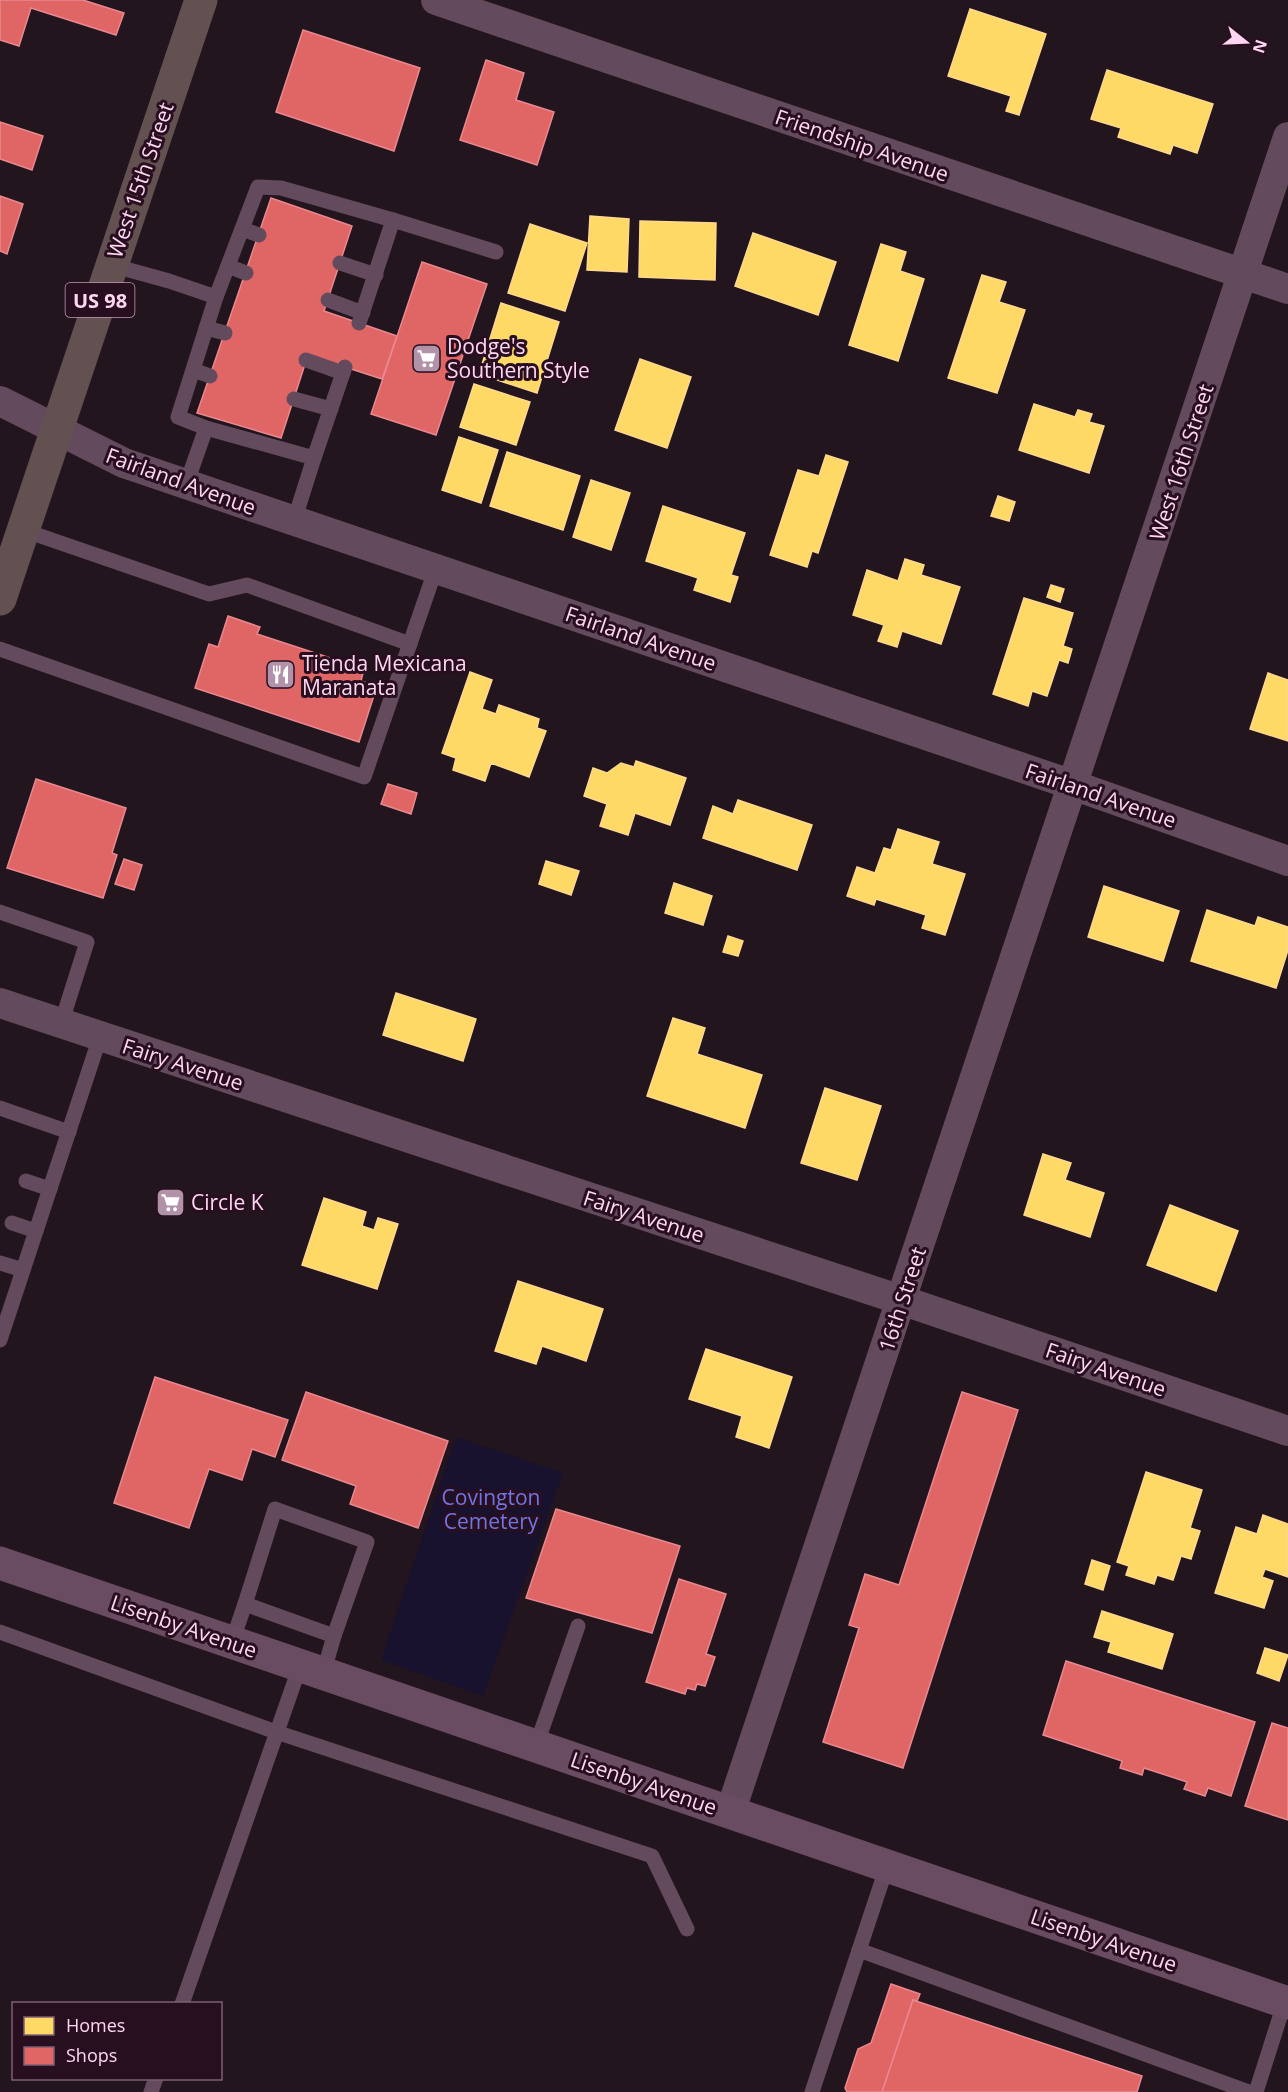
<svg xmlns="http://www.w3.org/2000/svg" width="1288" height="2092" viewBox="0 0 1288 2092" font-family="'Open Sans',sans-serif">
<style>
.green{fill:#18122f}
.homes{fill:#ffd966;stroke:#ffd890;stroke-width:1.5}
.shops{fill:#e06666;stroke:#e98890;stroke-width:1.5}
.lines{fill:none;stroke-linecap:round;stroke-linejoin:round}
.lane{stroke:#634a5d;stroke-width:15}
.street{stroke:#634a5d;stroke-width:30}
.secondary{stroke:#694c62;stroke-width:33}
.highway{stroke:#635051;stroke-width:33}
.labels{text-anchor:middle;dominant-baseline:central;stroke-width:6;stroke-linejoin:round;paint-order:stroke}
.shield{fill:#280f1f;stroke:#be9ab3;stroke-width:1.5}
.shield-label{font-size:20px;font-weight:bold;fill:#ffd6f2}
.street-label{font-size:21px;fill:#ffd6f2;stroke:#280f1f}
.poi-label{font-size:21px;fill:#ffd6f2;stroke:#280f1f;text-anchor:start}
.park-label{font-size:21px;fill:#6f75e5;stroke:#280f1f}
</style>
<rect width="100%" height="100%" fill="#22151e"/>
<!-- green -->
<path class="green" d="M456 1437 563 1473 483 1696 381 1660Z"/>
<!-- homes -->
<g class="homes">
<path d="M970 9 1046 34 1019 115 1006 111 1011 96 948 76Z"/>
<path d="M1107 70 1213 104 1197 153 1173 145 1170 154 1118 137 1121 128 1091 119Z"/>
<path d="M590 216 629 219 627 272 587 270Z"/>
<path d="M640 221 716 223 715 280 639 277Z"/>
<path d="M530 224 587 243 565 311 508 293Z"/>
<path d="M753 233 836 262 818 315 735 286Z"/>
<path d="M881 244 906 252 900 271 924 279 898 361 849 345Z"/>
<path d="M982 275 1006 282 999 302 1025 310 997 393 948 378Z"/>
<path d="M501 303 559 322 537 393 479 374Z"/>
<path d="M640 359 691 377 667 448 615 430Z"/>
<path d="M474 384 530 402 516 445 460 427Z"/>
<path d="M1034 404 1075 417 1078 410 1092 414 1089 422 1104 426 1089 473 1019 450Z"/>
<path d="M459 437 498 450 481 503 442 490Z"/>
<path d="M507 452 580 476 563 530 490 506Z"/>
<path d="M826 455 848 462 818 553 812 551 807 567 770 555 798 470 819 476Z"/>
<path d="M591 480 630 493 611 550 573 537Z"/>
<path d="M998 496 1015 502 1009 521 991 516Z"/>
<path d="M663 506 745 533 731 575 738 577 730 602 694 590 698 578 646 561Z"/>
<path d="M905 559 924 565 921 575 960 587 941 644 902 631 897 647 878 641 884 625 853 615 867 570 898 581Z"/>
<path d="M1051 585 1064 589 1060 602 1047 597Z"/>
<path d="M1024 598 1073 613 1063 646 1072 649 1068 663 1059 660 1047 696 1032 691 1028 706 993 694Z"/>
<path d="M470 672 492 680 482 709 496 714 499 705 539 719 537 728 546 731 529 777 491 763 485 781 453 770 456 758 442 753Z"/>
<path d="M1268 673 1288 680V741L1250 729Z"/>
<path d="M636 761 686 778 670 825 635 813 628 835 600 826 607 804 584 796 593 768 607 773 621 763 634 767Z"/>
<path d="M738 800 812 825 797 870 703 838 713 806 733 814Z"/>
<path d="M898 829 939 842 932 864 965 874 945 935 922 928 926 915 876 899 874 905 847 896 857 867 875 873 884 848 891 850Z"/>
<path d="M546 861 579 871 571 895 539 884Z"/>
<path d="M674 883 712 896 703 925 665 913Z"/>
<path d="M1104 886 1179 911 1163 961 1088 937Z"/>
<path d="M1207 910 1255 926 1258 917 1288 927V950L1276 988 1191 961Z"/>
<path d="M728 936 743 941 738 956 723 952Z"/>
<path d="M396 993 476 1019 463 1061 383 1035Z"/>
<path d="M673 1018 705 1028 697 1054 762 1075 745 1128 647 1096Z"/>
<path d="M825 1088 881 1106 857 1180 801 1163Z"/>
<path d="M1043 1154 1071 1163 1065 1180 1104 1193 1090 1237 1024 1215Z"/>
<path d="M324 1198 366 1212 362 1226 374 1230 378 1218 398 1224 377 1289 302 1265Z"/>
<path d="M1170 1205 1238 1231 1216 1291 1147 1265Z"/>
<path d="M518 1281 603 1309 586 1361 542 1346 536 1364 495 1351Z"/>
<path d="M706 1349 792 1377 769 1448 736 1437 742 1416 689 1399Z"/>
<path d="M1146 1472 1202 1490 1190 1528 1200 1531 1191 1559 1181 1556 1173 1580 1157 1575 1154 1584 1126 1575 1129 1566 1117 1562Z"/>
<path d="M1263 1515 1288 1524V1577L1265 1569 1262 1577 1273 1581 1264 1608 1215 1593 1236 1527 1257 1534Z"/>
<path d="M1092 1560 1110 1566 1103 1590 1085 1584Z"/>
<path d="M1102 1611 1173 1634 1162 1669 1108 1652 1111 1642 1094 1637Z"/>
<path d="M1265 1648 1288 1655 1279 1681 1257 1673Z"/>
</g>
<!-- shops -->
<g class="shops">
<path d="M0 0H83L124 13 116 35 31 8 19 46 0 40Z"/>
<path d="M303 30 420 68 394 151 276 112Z"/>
<path d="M486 60 524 73 516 100 554 112 537 165 460 140Z"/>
<path d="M0 122 43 136 32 170 0 159Z"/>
<path d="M0 196 23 204 7 254 0 251Z"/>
<path d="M271 198 352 226 324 311 397 336 382 379 308 355 281 438 197 413Z"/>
<path d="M422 262 487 284 436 435 371 414Z"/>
<path d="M228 616 260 627 257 634 364 669 361 681 377 686 359 742 195 688 209 644 218 647Z"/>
<path d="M36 779 126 808 112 853 117 855 103 898 7 868Z"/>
<path d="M388 784 417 793 411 814 381 804Z"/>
<path d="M124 859 142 865 134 890 115 884Z"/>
<path d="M155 1377 288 1420 275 1457 252 1449 242 1480 209 1469 189 1528 114 1503Z"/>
<path d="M306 1392 448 1441 418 1528 350 1504 356 1486 282 1460Z"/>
<path d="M962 1392 1018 1410 903 1768 823 1742 859 1628 849 1625 865 1574 899 1585Z"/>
<path d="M556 1509 680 1546 652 1633 526 1598Z"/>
<path d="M679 1579 726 1594 706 1654 715 1657 705 1686 697 1684 695 1690 687 1688 685 1694 646 1682Z"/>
<path d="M1066 1661 1255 1722 1231 1796 1208 1788 1205 1796 1184 1789 1187 1782 1144 1768 1142 1775 1120 1768 1122 1761 1043 1735Z"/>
<path d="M1272 1723 1288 1728V1820L1245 1806Z"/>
<path d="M891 1984 920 1994 917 2001 913 2000 882 2092H847L845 2088 858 2049 871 2043Z"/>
<path d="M913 2000 1142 2076 1137 2092H882Z"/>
</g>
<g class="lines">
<!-- lane -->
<g class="lane">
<path d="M393 220 496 252"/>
<path d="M242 229 259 235"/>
<path d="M340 263 376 275"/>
<path d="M111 265 169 281 216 297 178 417 206 428 314 458 345 367"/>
<path d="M228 266 246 273"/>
<path d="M216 297 258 187 281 188 393 220 359 323"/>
<path d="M328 300 363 313"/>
<path d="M206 328 225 333"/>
<path d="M306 360 343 373"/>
<path d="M193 370 210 376"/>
<path d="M294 399 331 409"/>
<path d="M186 485 206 428"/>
<path d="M294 521 314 458"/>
<path d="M23 530 209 594 247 585 410 644"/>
<path d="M0 649 364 777 436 568"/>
<path d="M0 912 87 942 61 1024"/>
<path d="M0 1108 69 1132"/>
<path d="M26 1181 50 1189"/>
<path d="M12 1223 36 1231"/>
<path d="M0 1263 23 1270"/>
<path d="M0 1340 100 1037"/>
<path d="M275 1509 367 1542 334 1636 245 1604Z"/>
<path d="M0 1632 276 1732 652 1856 687 1929"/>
<path d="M232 1642 245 1604"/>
<path d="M323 1674 334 1636"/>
<path d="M536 1746 578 1626"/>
<path d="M859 1950 1249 2092"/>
<path d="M182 2004 300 1666"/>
<path d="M151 2092 156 2078"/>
<path d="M812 2092 887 1866"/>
<path d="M1256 2092 1285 2001"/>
</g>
<!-- street -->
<g class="street">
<path d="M436 0 1288 289"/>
<path d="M0 401 124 463 1073 785 1288 861"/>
<path d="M0 1003 901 1300 1288 1431"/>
<path d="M730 1813 1288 137"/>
</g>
<!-- secondary -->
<path class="secondary" d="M0 1563 1288 2003"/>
<!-- highway -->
<path class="highway" d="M0 599 201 0"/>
</g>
<!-- icons -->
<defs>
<symbol id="supermarket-square" viewBox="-11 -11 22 22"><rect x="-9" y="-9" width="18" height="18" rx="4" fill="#b292a8" stroke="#280f1f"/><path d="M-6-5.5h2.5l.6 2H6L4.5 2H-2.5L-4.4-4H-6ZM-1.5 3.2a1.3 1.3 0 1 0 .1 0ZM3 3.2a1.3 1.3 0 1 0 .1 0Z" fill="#fff"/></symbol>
<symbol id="restaurant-square" viewBox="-11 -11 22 22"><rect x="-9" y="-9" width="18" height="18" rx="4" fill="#b292a8" stroke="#280f1f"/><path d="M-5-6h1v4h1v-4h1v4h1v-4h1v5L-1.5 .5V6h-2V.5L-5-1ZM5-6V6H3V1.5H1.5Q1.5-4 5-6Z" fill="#fff"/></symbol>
</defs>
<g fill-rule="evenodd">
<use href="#supermarket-square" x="410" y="342" width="33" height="33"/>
<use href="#restaurant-square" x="264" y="658" width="33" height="33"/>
<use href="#supermarket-square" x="154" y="1186" width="33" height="33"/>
</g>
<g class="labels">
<!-- shield labels -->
<rect class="shield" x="65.5" y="283" width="69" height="34" rx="4.5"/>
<g class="shield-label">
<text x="100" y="300">US 98</text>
</g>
<!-- street labels -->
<g class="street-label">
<text transform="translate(862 145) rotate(19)">Friendship Avenue</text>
<text transform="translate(140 180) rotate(-71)">West 15th Street</text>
<text transform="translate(1181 462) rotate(-72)">West 16th Street</text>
<text transform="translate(181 481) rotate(20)">Fairland Avenue</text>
<text transform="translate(641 638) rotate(19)">Fairland Avenue</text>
<text transform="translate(1101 795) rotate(19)">Fairland Avenue</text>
<text transform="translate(183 1064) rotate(18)">Fairy Avenue</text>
<text transform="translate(644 1216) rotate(18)">Fairy Avenue</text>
<text transform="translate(902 1299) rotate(-72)">16th Street</text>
<text transform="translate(1106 1369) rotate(19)">Fairy Avenue</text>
<text transform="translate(184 1626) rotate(19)">Lisenby Avenue</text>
<text transform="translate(644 1783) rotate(19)">Lisenby Avenue</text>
<text transform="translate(1104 1940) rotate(19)">Lisenby Avenue</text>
</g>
<!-- poi labels -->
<g class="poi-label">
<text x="447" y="346">Dodge's<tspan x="447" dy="24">Southern Style</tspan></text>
<text x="302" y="663">Tienda Mexicana<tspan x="302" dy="24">Maranata</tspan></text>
<text x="191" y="1202">Circle K</text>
</g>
<!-- park labels -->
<g class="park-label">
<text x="491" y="1497">Covington<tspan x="491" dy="24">Cemetery</tspan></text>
</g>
</g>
<!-- legend -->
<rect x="12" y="2002" width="210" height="78" fill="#280f1f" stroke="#7e5f73" stroke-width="1.5"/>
<rect x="24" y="2017" width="30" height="18" fill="#ffd966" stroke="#7e5f73" stroke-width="1.5"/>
<text x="66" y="2032" font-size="18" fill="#ffd6f2">Homes</text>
<rect x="24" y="2047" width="30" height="18" fill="#e06666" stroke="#7e5f73" stroke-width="1.5"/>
<text x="66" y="2062" font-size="18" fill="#ffd6f2">Shops</text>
<!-- north arrow -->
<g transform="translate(1246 42) rotate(108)" stroke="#280f1f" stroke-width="4.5" paint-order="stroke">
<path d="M0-4.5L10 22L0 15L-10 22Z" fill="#ffd6f2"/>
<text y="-9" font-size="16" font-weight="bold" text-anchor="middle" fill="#ffd6f2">N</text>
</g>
</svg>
